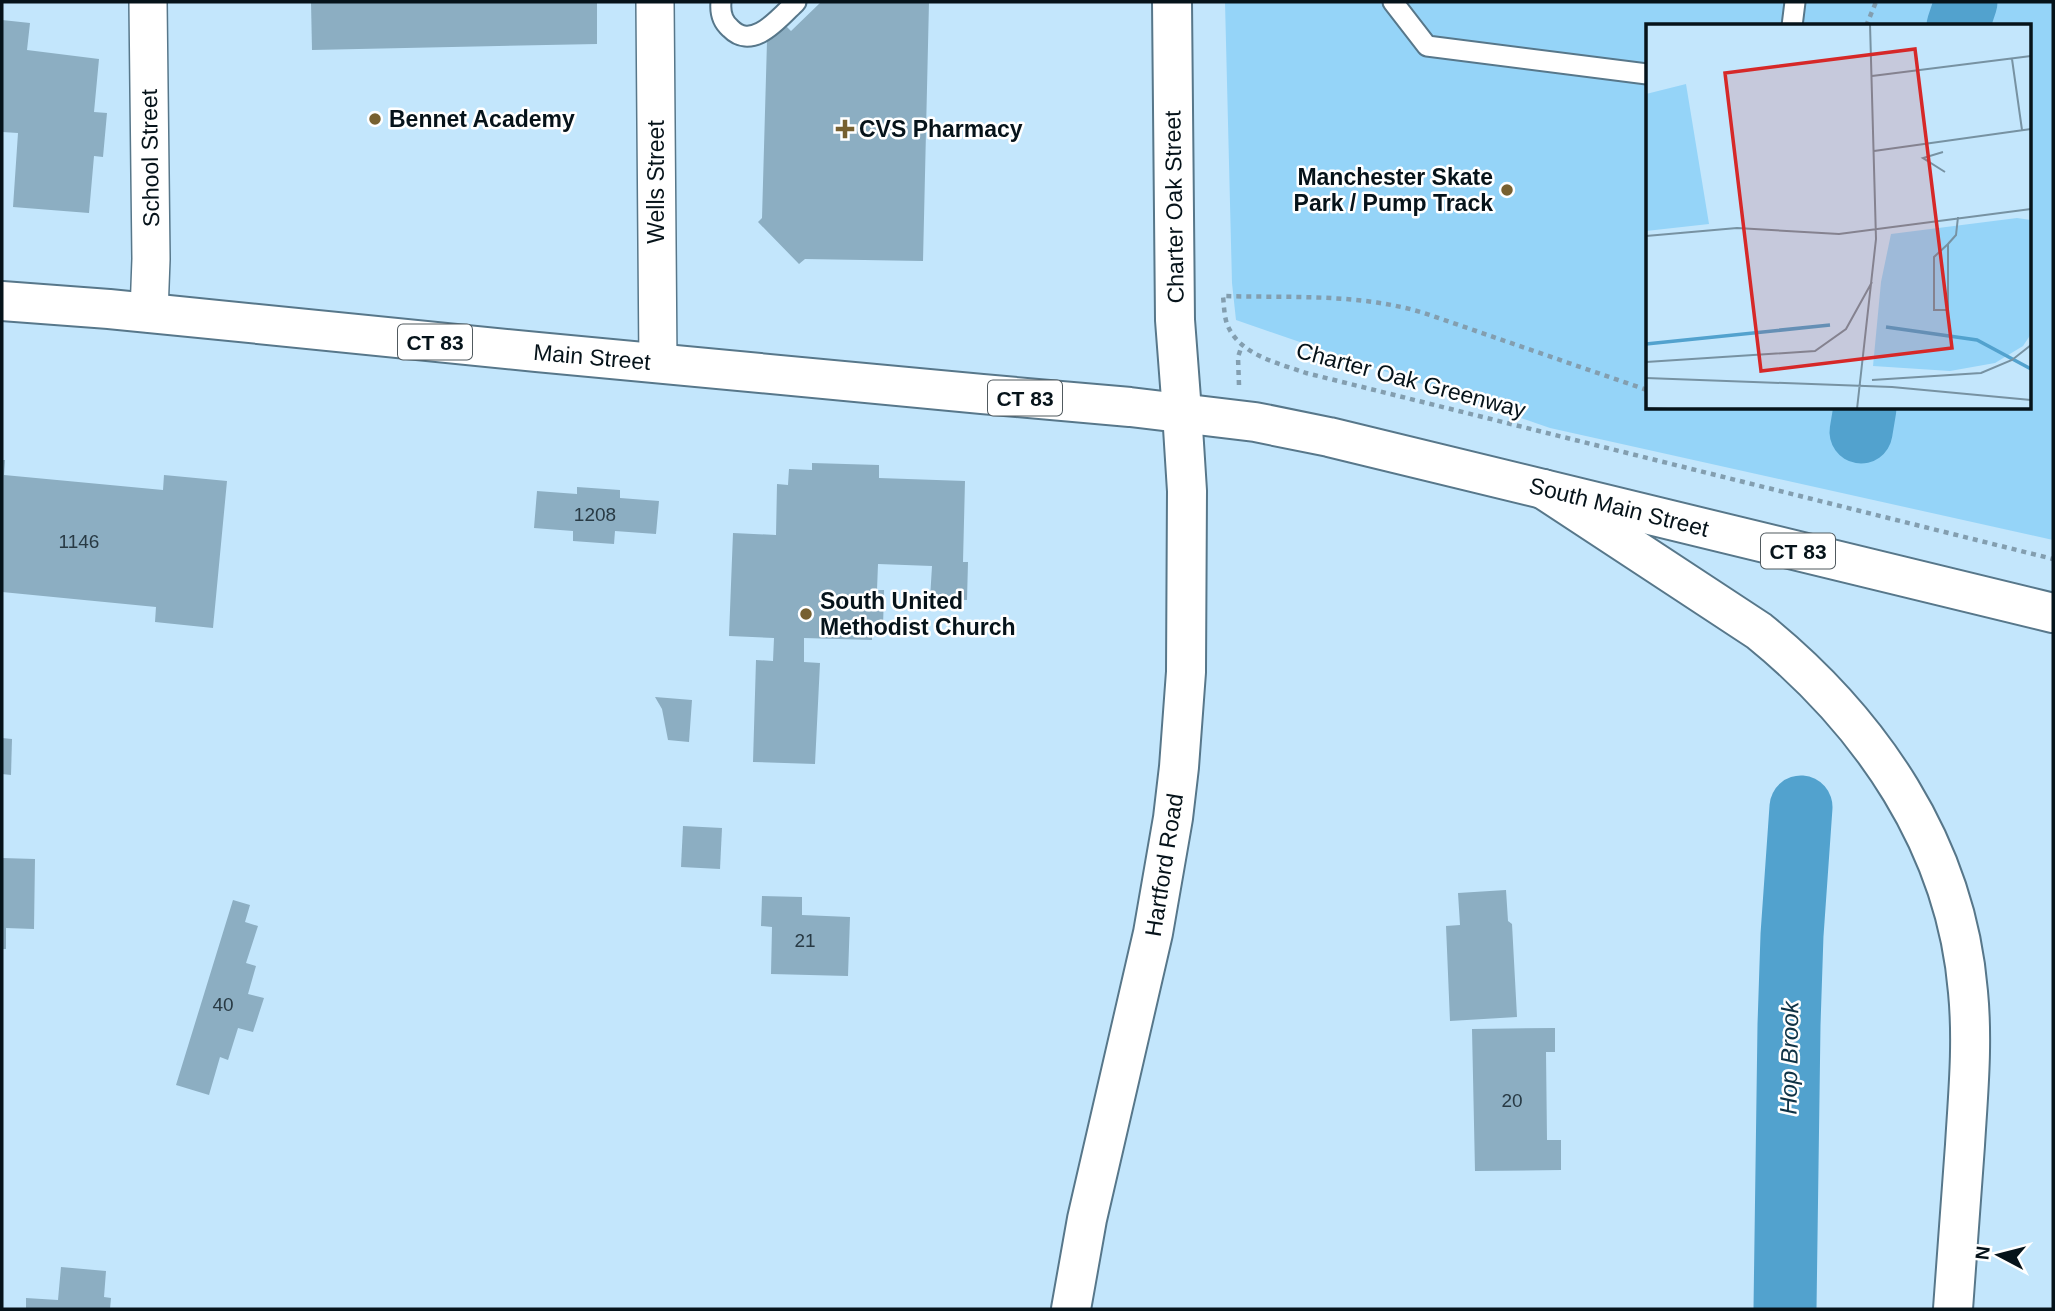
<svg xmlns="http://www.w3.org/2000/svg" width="2055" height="1311" viewBox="0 0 2055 1311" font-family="Arial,sans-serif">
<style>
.green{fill:#95d4f8;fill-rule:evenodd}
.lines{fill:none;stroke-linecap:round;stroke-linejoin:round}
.river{stroke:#52a2ce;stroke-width:63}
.building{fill:#8caec2}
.lane-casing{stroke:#57778a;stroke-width:23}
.street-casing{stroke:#57778a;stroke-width:40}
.secondary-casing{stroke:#57778a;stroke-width:42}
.primary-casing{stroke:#57778a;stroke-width:42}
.highway-casing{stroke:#57778a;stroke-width:42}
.path{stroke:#839eaf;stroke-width:4.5;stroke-dasharray:5 5;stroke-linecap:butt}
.lane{stroke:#fff;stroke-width:19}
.street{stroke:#fff;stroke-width:37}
.secondary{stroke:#fff;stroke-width:38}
.primary{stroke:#fff;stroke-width:38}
.highway{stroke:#fff;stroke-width:38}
.poi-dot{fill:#776030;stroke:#fff;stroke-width:2.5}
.labels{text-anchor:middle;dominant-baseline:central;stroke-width:5;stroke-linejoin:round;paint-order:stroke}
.number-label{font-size:19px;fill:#283a44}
.shield{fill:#fff;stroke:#515a5f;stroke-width:2}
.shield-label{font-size:21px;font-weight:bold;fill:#06131a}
.poi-label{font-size:23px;font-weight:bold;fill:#06131a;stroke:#fff;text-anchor:start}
.street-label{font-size:23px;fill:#06131a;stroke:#fff}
.water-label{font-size:24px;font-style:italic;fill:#0e3245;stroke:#fff}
.inset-river{fill:none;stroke:#52a2ce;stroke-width:3.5}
.inset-road{fill:none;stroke:#7792a2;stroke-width:2}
.view{fill:#d62828;fill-opacity:0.15;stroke:#d62828;stroke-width:3.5}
.inset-edge{fill:none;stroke:#06131a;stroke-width:3.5}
</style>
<rect width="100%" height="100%" fill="#c3e6fc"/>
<!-- green -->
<path class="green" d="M1225 2H2053V540L1550 428 1236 320 1232 283ZM1647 26H2029V408H1647Z"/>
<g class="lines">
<!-- river -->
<g class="river">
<path d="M1958 26 1966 2"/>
<path d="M1861 432 1865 408"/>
<path d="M1785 1309 1789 1025 1792 935 1801 807"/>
</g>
</g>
<!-- building -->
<g class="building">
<path d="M311 2H597V44L312 50Z"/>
<path d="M821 2H929L923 261 805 259 799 264 758 222 762 218 767 41 784 24 791 31Z"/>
<path d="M2 20 30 23 27 50 99 59 94 112 107 113 103 157 94 156 89 213 13 207 18 133 2 132Z"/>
<path d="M2 460H5L4 475 163 490 164 475 227 481 213 628 155 622 156 607 2 592Z"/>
<path d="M812 463 879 465V478L965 481 963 562H968L967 600 930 599 932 566 878 564 877 590H884L883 628H872V640L804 638V662L820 663 815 764 753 762 756 660 773 661 774 638 729 636 733 533 776 535 777 484 788 485 789 469 812 470Z"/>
<path d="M577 487 620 490V498L659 501 656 534 615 531 614 544 573 541V531L534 528 537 491 577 494Z"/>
<path d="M655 697 692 700 689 742 668 740 662 709Z"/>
<path d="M2 738 12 739 11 775 2 774Z"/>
<path d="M683 826 722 828 720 869 681 867Z"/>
<path d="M2 858 35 859 34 929 6 928V949H2Z"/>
<path d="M1506 890 1508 921 1512 924 1517 1017 1450 1021 1446 926 1460 925 1458 893Z"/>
<path d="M762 896 802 897V915L850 917 848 976 771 974 772 927 761 926Z"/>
<path d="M233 900 250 905 245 922 258 926 246 963 256 966 248 994 264 998 253 1032 238 1028 228 1060 220 1057 209 1095 176 1085Z"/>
<path d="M1555 1028V1052H1546L1547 1140H1561V1170L1475 1171 1472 1029Z"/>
<path d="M61 1267 106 1271 104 1297 111 1298 110 1309H26V1298L58 1300Z"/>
</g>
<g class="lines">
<defs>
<g id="lane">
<path d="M721 2C720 12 722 21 730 28 753 52 780 17 796 2"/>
<path d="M1393 2 1427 46 1647 74"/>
<path d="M1792 26 1795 2"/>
</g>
<g id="street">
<path d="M148 2 151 259 149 313"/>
<path d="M655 2 658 363"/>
</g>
<path id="secondary" d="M1071 1309 1087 1219 1153 933 1173 818 1179 767 1186 672 1187 491 1182 412"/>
<g id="primary">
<path d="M1172 2 1175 320 1182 412"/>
<path d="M2 301 109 309 537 352 982 394 1130 407 1255 422 1329 437 2053 613"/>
</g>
<path id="highway" d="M1543 489 1759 631C1871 722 1956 845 1968 992 1973 1043 1968 1095 1965 1145 1961 1200 1957 1255 1953 1309"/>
</defs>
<!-- lane casing -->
<use href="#lane" class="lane-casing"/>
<!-- street casing -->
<use href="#street" class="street-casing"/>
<!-- secondary casing -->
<use href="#secondary" class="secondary-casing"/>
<!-- primary casing -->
<use href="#primary" class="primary-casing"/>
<!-- highway casing -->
<use href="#highway" class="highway-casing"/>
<!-- path -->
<g class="path">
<path d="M1866 26 1876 2"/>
<path d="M1239 385 1238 357 1242 345"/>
<path d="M1647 390 1424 313C1359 293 1290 298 1223 296 1224 305 1224 315 1227 324 1239 355 1278 363 1306 373L2053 559"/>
</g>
<!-- lane -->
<use href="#lane" class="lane"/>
<!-- street -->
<use href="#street" class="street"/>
<!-- secondary -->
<use href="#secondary" class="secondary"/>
<!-- primary -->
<use href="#primary" class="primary"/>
<!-- highway -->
<use href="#highway" class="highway"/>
</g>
<!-- markers -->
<g class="poi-dot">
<circle cx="375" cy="119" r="7"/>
<path d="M841.5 118.5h7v7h7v7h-7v7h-7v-7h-7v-7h7z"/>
<circle cx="1507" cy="190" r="7"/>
<circle cx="806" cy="614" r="7"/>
</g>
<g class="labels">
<!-- number labels -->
<g class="number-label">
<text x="595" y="514">1208</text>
<text x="79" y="541">1146</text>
<text x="805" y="940">21</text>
<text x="223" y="1004">40</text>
<text x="1512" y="1100">20</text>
</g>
<!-- shield labels -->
<g class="shield">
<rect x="398" y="324.5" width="74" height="35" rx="5"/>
<rect x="988" y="380.5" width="74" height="35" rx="5"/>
<rect x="1761" y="533.5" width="74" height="35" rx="5"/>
</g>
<g class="shield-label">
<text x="435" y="342">CT 83</text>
<text x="1025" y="398">CT 83</text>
<text x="1798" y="551">CT 83</text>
</g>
<!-- poi labels -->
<g class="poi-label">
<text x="389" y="119">Bennet Academy</text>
<text x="859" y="129">CVS Pharmacy</text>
<text x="1493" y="177" text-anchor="end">Manchester Skate<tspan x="1493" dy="26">Park / Pump Track</tspan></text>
<text x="820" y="601">South United<tspan x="820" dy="26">Methodist Church</tspan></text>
</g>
<!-- street labels -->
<g class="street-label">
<text transform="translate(150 158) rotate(-91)">School Street</text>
<text transform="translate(656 182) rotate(-90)">Wells Street</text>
<text transform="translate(1174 207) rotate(-91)">Charter Oak Street</text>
<text transform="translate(592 357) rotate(5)">Main Street</text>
<text transform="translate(1411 380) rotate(15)">Charter Oak Greenway</text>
<text transform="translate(1619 507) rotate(14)">South Main Street</text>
<text transform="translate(1164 865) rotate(-81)">Hartford Road</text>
</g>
<!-- water labels -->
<g class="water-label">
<text transform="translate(1789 1058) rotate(-89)">Hop Brook</text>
</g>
</g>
<!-- overview -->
<g transform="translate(1646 24)">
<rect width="385" height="385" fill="#c3e6fc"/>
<path d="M40 60 63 200 0 207V70ZM371 194 385 196V310L377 322 349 339 304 347 227 342 235 258 245 210Z" fill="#95d4f8"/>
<path class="inset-river" d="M240 303 331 316 385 345M0 320 184 301"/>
<path class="inset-road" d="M366 35 376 106M226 52 385 32M228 127 385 105M297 128 277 134 299 148M0 212 91 204 193 210 385 185M302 220 288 233V286H302V220L310 211 312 193M0 338 169 327 200 305 226 258M0 354 246 363 385 376M226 356 335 349 366 336 385 321M0 384 22 385M211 385 230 215 224 0"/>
<path class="view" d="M269 25 306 324 115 347 79 49Z"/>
<rect width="385" height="385" class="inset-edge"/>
</g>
<!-- border -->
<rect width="2055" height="1311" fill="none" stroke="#06131a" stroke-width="7"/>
<!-- north arrow -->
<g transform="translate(1999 1255) rotate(277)" stroke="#ffffff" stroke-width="5" paint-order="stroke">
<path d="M0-5L12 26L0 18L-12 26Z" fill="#06131a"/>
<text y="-10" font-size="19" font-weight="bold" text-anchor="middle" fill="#06131a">N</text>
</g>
</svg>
